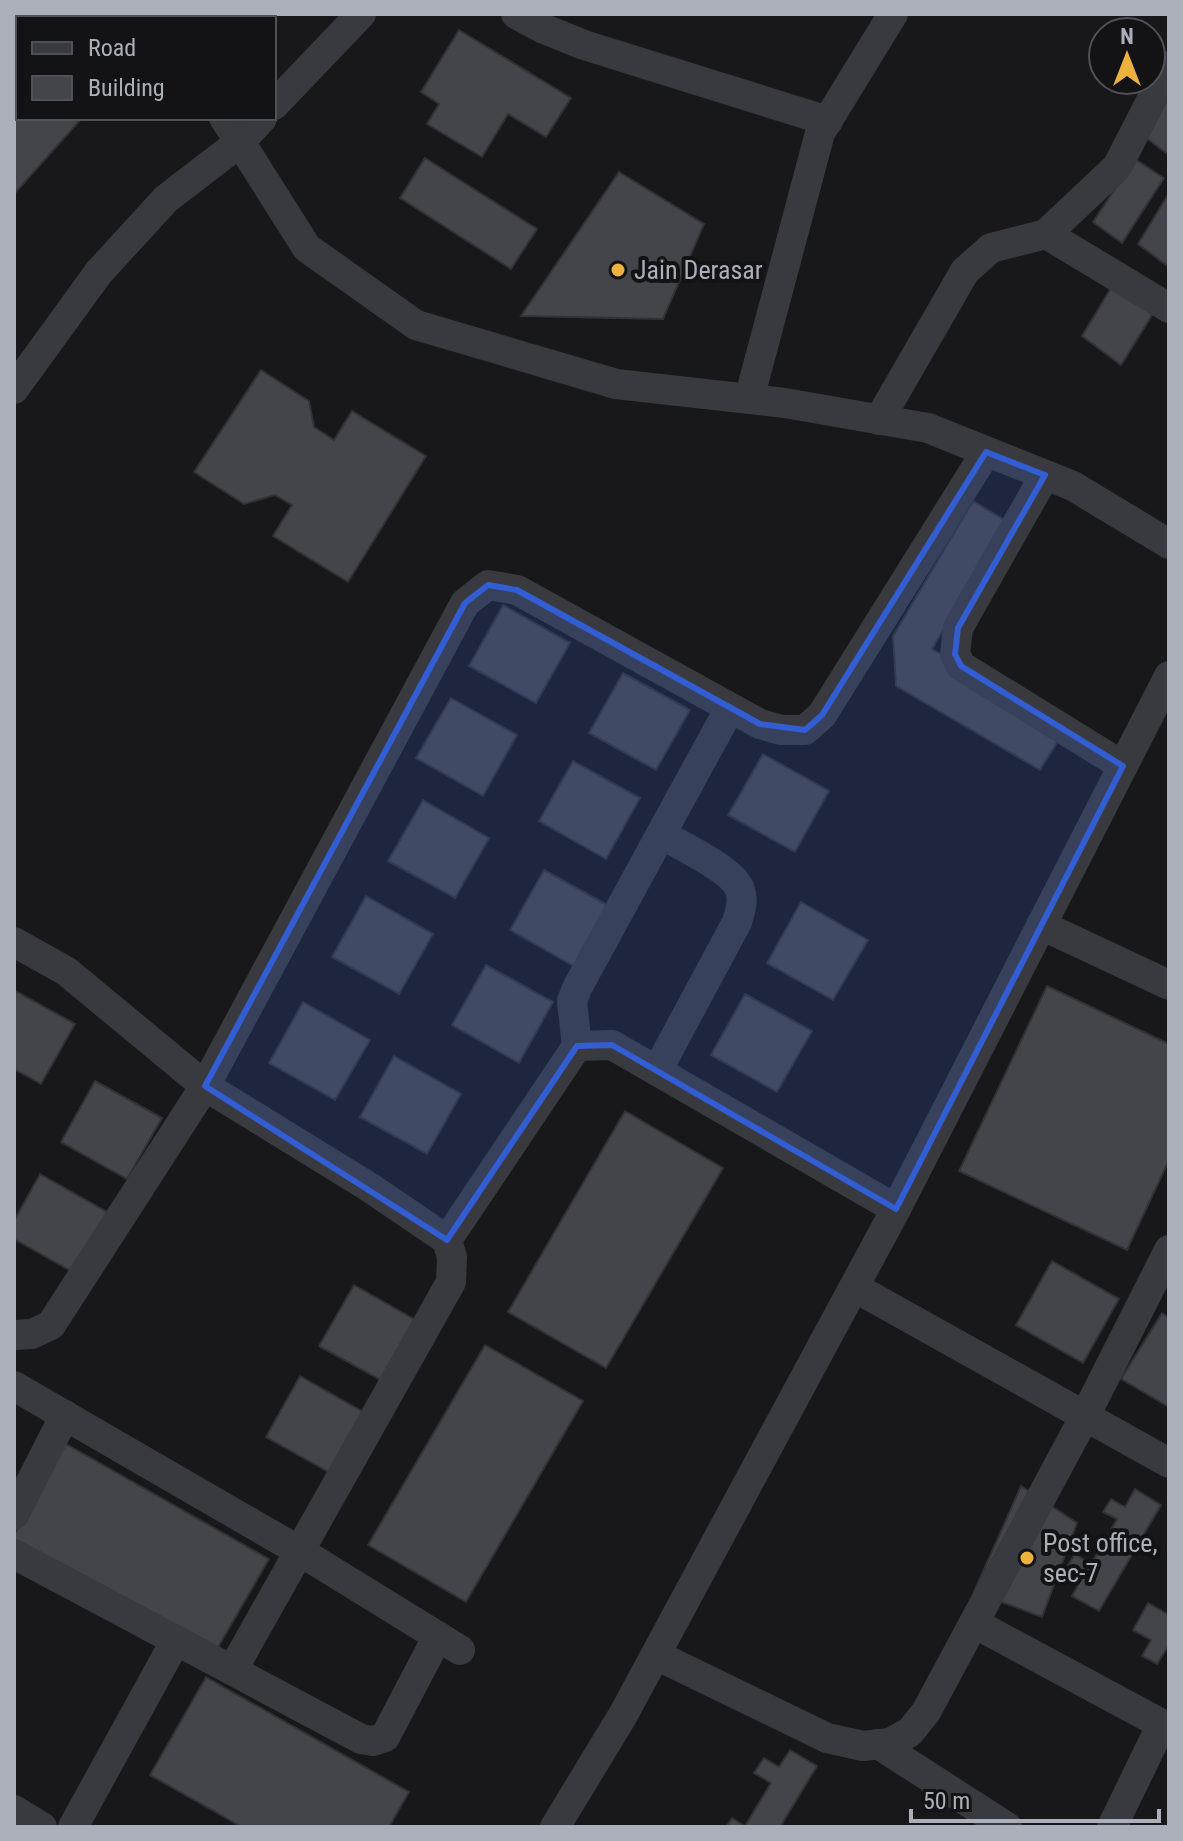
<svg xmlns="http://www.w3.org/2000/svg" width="1183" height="1841" viewBox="0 0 1183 1841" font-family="'Roboto Condensed',sans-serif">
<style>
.building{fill:#44454a;stroke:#323236;stroke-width:2}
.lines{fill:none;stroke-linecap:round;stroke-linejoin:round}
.street{stroke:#393a3f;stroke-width:30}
.marked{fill:#325dd3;fill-opacity:0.2;stroke:#325dd3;stroke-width:6;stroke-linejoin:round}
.poi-dot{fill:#edb23d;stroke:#131315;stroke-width:3}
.labels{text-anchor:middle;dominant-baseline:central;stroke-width:8;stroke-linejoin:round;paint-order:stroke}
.poi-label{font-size:26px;fill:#aaafb9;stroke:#131315;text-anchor:start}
</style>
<rect width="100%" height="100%" fill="#18181a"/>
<!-- building -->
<g class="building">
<path d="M14 29 18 33V118H82L15 193Z"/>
<path d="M459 30 571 98 546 137 508 114 482 157 427 124 439 104 421 92Z"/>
<path d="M1169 81V155L1138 132Z"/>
<path d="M425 158 537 229 511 269 400 198Z"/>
<path d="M1135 159 1164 178 1122 243 1093 222Z"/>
<path d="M619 172 704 224 663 319 521 316Z"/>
<path d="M1169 193V267L1138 244Z"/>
<path d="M1114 283 1157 307 1121 365 1082 336Z"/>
<path d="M261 370 309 401 314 427 334 440 352 411 426 456 348 582 273 536 292 505 275 495 244 504 194 472Z"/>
<path d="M973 501 1008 522 932 649 1066 728 1040 770 896 686 893 636Z"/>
<path d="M503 605 570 643 536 703 469 666Z"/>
<path d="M623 673 690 710 656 770 589 733Z"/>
<path d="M451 698 517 735 483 796 416 758Z"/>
<path d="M763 754 829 791 795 852 728 815Z"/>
<path d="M573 761 640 798 606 859 539 821Z"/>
<path d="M423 800 489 838 455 898 388 861Z"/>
<path d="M544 870 611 907 577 968 510 930Z"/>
<path d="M366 896 433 934 399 994 332 957Z"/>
<path d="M801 902 868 940 833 1000 767 963Z"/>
<path d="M486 965 553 1002 519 1063 452 1025Z"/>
<path d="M1047 986 1169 1044V1160L1127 1250 959 1171Z"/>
<path d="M14 990 75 1024 41 1084 14 1069Z"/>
<path d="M745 994 812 1031 777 1092 711 1055Z"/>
<path d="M303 1002 370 1040 335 1100 269 1063Z"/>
<path d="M394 1056 461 1094 427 1154 360 1117Z"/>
<path d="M95 1081 162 1118 127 1179 61 1142Z"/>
<path d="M625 1111 723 1168 606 1368 508 1312Z"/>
<path d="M40 1174 107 1212 73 1272 14 1239V1221Z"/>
<path d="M1052 1261 1119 1299 1083 1363 1016 1325Z"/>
<path d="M354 1285 421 1323 386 1383 319 1346Z"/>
<path d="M1162 1313 1169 1318V1407L1121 1379Z"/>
<path d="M485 1345 583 1401 466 1602 368 1545Z"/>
<path d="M300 1376 367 1414 332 1474 266 1437Z"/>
<path d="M66 1444 269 1559 213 1656 14 1544V1535Z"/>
<path d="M1021 1486 1077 1523 1042 1617 974 1592Z"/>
<path d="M1135 1489 1161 1505 1099 1611 1072 1596 1082 1578 1066 1568 1075 1554 1091 1564 1117 1519 1103 1512 1111 1499 1125 1507Z"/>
<path d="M1148 1603 1169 1615V1649L1167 1648 1157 1664 1142 1656 1151 1640 1133 1630Z"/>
<path d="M206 1677 409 1792 389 1827H242L150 1775Z"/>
<path d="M790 1750 817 1766 780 1827H726L732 1818 745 1826 771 1783 754 1773 764 1758 779 1767Z"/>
</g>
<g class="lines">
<!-- street -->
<g class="street">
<path d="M148 14 152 18"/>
<path d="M516 14 542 28 584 45 828 121"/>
<path d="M274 105 361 14"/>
<path d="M224 118 240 142 262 118"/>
<path d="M1046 234 1169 308"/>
<path d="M14 389 99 272 166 199 240 142 307 248 416 325 616 384 785 403 928 428 1073 486 1169 544"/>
<path d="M749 399 820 133 893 14"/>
<path d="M879 420 965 271 991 248 1046 234 1117 167 1169 66"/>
<path d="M1045 475 958 628 955 654 961 666 1123 766"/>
<path d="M1041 925 1169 985"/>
<path d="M14 942 66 971 205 1086 465 603 488 585 517 590 760 724 781 730H805L822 715 986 452"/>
<path d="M577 1046 572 1001 577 988 661 834"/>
<path d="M657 1071 737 922C740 912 744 901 740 890 734 870 681 846 661 834L730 708"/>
<path d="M447 1240 577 1046 612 1045 896 1209"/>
<path d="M854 1287 1169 1463"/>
<path d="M14 1335 32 1334 51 1325 205 1086 369 1187 447 1240 452 1257 451 1282 233 1669"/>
<path d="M14 1386 301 1552 460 1650"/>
<path d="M14 1515 65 1415"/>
<path d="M14 1554 361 1739 373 1741 385 1737 438 1636"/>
<path d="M974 1623 1169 1728"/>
<path d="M656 1655 827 1738 863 1746 890 1743 910 1732 926 1712 1085 1416 1169 1250"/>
<path d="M878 1744 1007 1827"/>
<path d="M14 1810 42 1827"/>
<path d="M73 1827 176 1640"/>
<path d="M555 1827 623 1715 896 1209 1169 676"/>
<path d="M1112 1827 1162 1724"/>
</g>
</g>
<!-- marked area -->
<path class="marked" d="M986 452 1045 475 958 628 955 654 961 666 1123 766 896 1209 612 1045 577 1046 447 1240 205 1086 465 603 488 585 517 590 760 724 805 730 822 715Z"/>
<!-- markers -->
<g class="poi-dot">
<circle cx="618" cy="270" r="8"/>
<circle cx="1027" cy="1558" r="8"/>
</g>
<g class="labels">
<!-- poi labels -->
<g class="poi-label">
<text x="634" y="270">Jain Derasar</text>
<text x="1043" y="1543">Post office,<tspan x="1043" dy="30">sec-7</tspan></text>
</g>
</g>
<!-- border -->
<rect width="1183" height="1841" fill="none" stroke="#aaafb9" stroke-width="32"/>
<!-- legend -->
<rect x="16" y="16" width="260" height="104" fill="#131315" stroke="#4f5157" stroke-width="2"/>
<rect x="32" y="42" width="40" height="12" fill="#393a3f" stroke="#4f5157" stroke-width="2"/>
<text x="88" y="56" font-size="24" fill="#aaafb9">Road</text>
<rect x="32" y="76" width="40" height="24" fill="#44454a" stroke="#4f5157" stroke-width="2"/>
<text x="88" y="96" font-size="24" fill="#aaafb9">Building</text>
<!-- north arrow -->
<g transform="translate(1127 56)"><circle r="38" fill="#131315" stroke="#4f5157" stroke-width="2"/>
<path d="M0-6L14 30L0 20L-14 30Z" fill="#edb23d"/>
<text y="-12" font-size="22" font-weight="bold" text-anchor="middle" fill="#aaafb9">N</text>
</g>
<!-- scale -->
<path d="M911 1809v12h248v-12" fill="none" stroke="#aaafb9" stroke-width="4"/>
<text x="923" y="1809" font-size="24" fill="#aaafb9" stroke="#131315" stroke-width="6" paint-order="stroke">50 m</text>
</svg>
